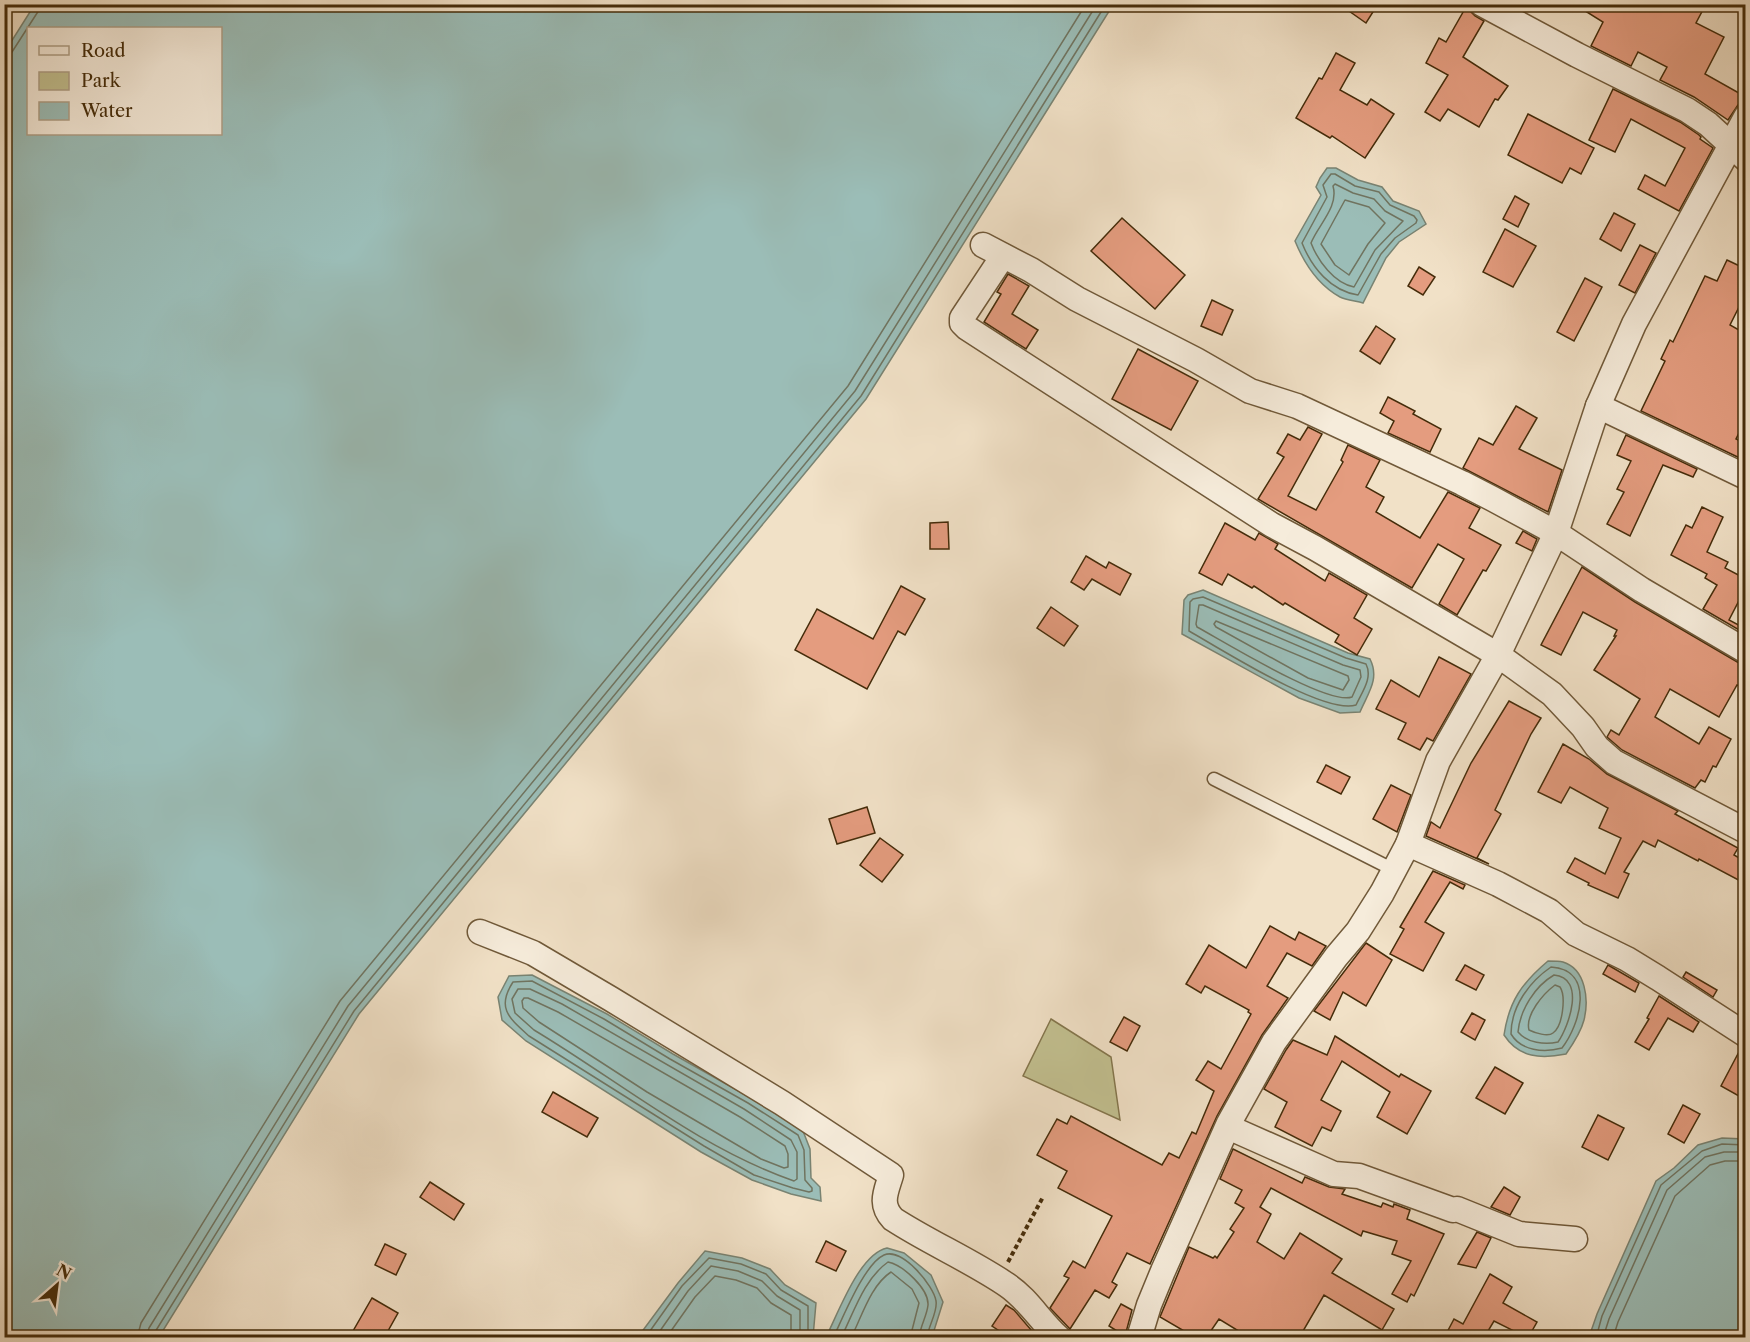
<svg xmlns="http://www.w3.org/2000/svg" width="1750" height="1342" viewBox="0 0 1750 1342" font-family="'Libre Caslon Text',serif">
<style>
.green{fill:#c2c090;stroke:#84764d;stroke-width:1.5}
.water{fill:#9bbdb7;stroke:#798372;stroke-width:1.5;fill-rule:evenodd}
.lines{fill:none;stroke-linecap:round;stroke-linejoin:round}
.shore{stroke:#707460;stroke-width:1.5}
.building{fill:#e49c7f;stroke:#452c0a;stroke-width:1.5}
.lane-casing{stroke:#705939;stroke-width:15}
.street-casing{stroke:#705939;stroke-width:27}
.path{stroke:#452c0a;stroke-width:4;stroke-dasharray:4.5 3;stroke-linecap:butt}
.lane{stroke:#f6ecdb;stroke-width:12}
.street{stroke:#f6ecdb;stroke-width:24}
</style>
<rect width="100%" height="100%" fill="#f1e1c7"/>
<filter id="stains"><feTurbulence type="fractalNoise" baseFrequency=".00333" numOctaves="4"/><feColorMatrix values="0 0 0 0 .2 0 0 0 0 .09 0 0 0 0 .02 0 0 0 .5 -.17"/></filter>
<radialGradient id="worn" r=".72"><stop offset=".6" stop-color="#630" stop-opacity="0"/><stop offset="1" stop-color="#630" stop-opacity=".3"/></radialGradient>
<!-- green -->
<path class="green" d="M1051 1019 1111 1057 1120 1120 1023 1076Z"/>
<!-- water -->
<g class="water">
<path d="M35 4 1113 5 866 399 359 1014 159 1337H5L4 53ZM220 28V134H28V28Z"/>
<path d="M1327 168H1336L1358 180 1382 187 1393 201 1419 211 1426 224 1399 242 1386 258 1363 303C1356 301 1346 300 1340 297 1318 285 1304 263 1295 241L1321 195 1316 187 1320 178Z"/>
<path d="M1203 590 1348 653 1370 659C1380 679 1368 693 1360 712L1340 713 1299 698 1182 634 1184 600 1188 595Z"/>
<path d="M1548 961C1553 961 1559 961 1563 962 1586 969 1589 1000 1584 1020 1581 1032 1573 1044 1566 1054 1541 1059 1519 1058 1504 1035 1509 1001 1522 983 1548 961Z"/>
<path d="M532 975 607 1014 673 1054 751 1098 803 1131 810 1149 811 1178 820 1187 821 1201 791 1194 752 1180 701 1152 526 1041 502 1020 498 997 509 976Z"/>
<path d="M1722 1138 1745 1139V1337H1589L1597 1314 1656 1181 1674 1168 1698 1145Z"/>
<path d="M887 1248 904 1253 931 1275 943 1302 932 1337H826C838 1314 859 1254 887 1248Z"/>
<path d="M705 1251 742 1258 770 1269 785 1285 816 1303 813 1337H638L678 1283Z"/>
</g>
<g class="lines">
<!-- shore -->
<g class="shore">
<path d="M4 55 12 52 39 10V4"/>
<path d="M1331 174H1335L1355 186 1379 192 1390 205 1414 216 1417 220 1416 223 1395 238 1381 254 1358 295C1331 291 1312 268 1302 243L1327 197 1323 185Z"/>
<path d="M1335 184 1353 193 1374 199 1385 211 1403 221 1375 250 1354 287C1334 283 1318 261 1311 243 1318 225 1339 207 1333 186Z"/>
<path d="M1345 200 1369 207 1385 223 1368 244 1349 275 1335 265 1321 244Z"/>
<path d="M1203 597 1346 658 1366 664C1373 678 1362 692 1356 705 1324 715 1221 649 1189 631L1190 602 1193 599Z"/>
<path d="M1199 605H1203L1343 665 1360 670 1361 677 1352 697C1328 706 1223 641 1197 627L1196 624Z"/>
<path d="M1216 621 1348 676 1349 680 1343 690 1308 678 1216 627 1214 624Z"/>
<path d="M1551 967C1596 970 1580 1025 1562 1048 1544 1053 1521 1051 1511 1034 1511 1007 1529 982 1551 967Z"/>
<path d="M1554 975C1586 978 1569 1026 1558 1042 1545 1045 1527 1043 1518 1032 1520 1010 1535 986 1554 975Z"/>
<path d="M532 981 604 1019 670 1059 748 1103 798 1135 804 1150 805 1180 812 1188V1191L809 1192 793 1188 754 1175 704 1146 529 1036C509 1018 496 1008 513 982Z"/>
<path d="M1555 985 1560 987C1566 996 1563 1026 1553 1033 1548 1037 1535 1033 1529 1030 1525 1015 1543 994 1555 985Z"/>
<path d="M518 989H530L562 1004 744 1109 791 1140 797 1152V1179L794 1181C699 1148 619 1081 534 1030L515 1013 512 999Z"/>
<path d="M524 998H528L558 1012 740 1117 785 1146 788 1154V1167L784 1168 761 1159 647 1092 539 1022 523 1008 522 1001Z"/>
<path d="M137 1338 141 1323 340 1001 848 386 1086 4"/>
<path d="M146 1338 149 1328 348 1006 855 391 1097 4"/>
<path d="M154 1338 155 1332 354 1011 861 396 1106 4"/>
<path d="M645 1338 682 1286 709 1258 741 1264 766 1274 781 1290 808 1306V1338"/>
<path d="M655 1338 688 1291 711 1266 738 1271 762 1281 777 1296 800 1310V1338"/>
<path d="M666 1338 695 1297 715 1276 736 1280 757 1288 771 1303 791 1315V1338"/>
<path d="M833 1338C843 1318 864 1264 884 1255 902 1247 934 1286 936 1301 938 1312 928 1326 927 1338"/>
<path d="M841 1338C854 1312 864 1279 888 1262 903 1265 929 1289 928 1305 927 1316 920 1326 919 1338"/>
<path d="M851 1338C862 1316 871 1285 891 1272L912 1289 919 1303 910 1338"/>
<path d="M1596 1338 1602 1316 1661 1185 1702 1151 1722 1144 1746 1145"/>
<path d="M1603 1338 1609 1319 1667 1190 1705 1157 1724 1152H1746"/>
<path d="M1613 1338 1618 1322 1675 1196 1710 1165 1725 1161H1746"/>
</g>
</g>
<!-- building -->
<g class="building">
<path d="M1339 4H1378L1366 23Z"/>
<path d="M1574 4H1706L1696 23 1724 37 1705 74 1746 97V103L1738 105 1728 120 1694 97 1660 80 1667 67 1638 52 1631 66 1591 46 1603 22Z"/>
<path d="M1466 7 1475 16 1484 21 1463 57 1508 86 1498 100 1495 99 1479 127 1448 109 1440 121 1425 112 1448 75 1426 63 1439 38 1446 42Z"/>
<path d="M1336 53 1355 63 1340 90 1367 105 1371 99 1394 114 1365 158 1332 136 1330 138 1296 118 1319 78 1322 79Z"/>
<path d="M1613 89 1680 122 1699 135 1701 137 1700 139 1713 148 1679 211 1638 189 1645 175 1665 186 1685 148 1631 119 1615 152 1589 140Z"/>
<path d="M1528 114 1594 148 1581 174 1570 168 1562 183 1508 155Z"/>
<path d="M1515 196 1529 204 1518 227 1503 219Z"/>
<path d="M1614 213 1635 224 1621 251 1600 239Z"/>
<path d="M1122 218 1185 275 1155 309 1091 251Z"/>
<path d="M1505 229 1536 246 1513 287 1483 272Z"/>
<path d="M1640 245 1656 253 1635 293 1619 285Z"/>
<path d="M1727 260 1746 269V293L1730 325 1746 334V419L1736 439 1746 444V461L1641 411 1665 361 1661 359 1670 340 1673 342 1705 276 1717 281Z"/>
<path d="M1419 267 1435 277 1423 295 1408 286Z"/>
<path d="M1008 274 1029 286 1012 314 1038 330 1026 349 984 322 1001 294 997 292Z"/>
<path d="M1585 278 1602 287 1574 341 1557 332Z"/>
<path d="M1212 300 1233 310 1222 335 1201 326Z"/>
<path d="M1376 326 1395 339 1380 364 1360 351Z"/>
<path d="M1138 349 1198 381 1171 430 1112 399Z"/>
<path d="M1388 397 1415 411 1413 414 1441 429 1430 452 1388 433 1394 421 1380 413Z"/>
<path d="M1516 406 1537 418 1519 449 1562 470 1548 512 1463 468 1479 438 1493 445Z"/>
<path d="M1308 427 1322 434 1288 496 1316 510 1343 462 1341 460 1348 445 1380 460 1366 487 1384 497 1376 512 1420 538 1448 492 1480 508 1469 528 1501 545 1486 571 1483 570 1457 615 1439 604 1464 559 1438 544 1412 588 1258 499 1284 457 1277 453 1288 434 1300 440Z"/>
<path d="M1626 435 1697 469 1693 477 1663 465 1630 536 1607 524 1624 492 1617 489 1631 461 1617 455Z"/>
<path d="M1702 507 1723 517 1707 552 1728 562 1725 568 1746 579V587L1729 620 1746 629V634L1703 609 1717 585 1705 578 1707 574 1671 555 1686 525 1692 528Z"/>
<path d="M948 522 949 549H930V523Z"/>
<path d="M1225 523 1255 540 1259 533 1278 544 1275 549 1325 581 1329 573 1367 595 1354 618 1372 629 1357 655 1335 642 1339 635 1285 603 1283 605 1254 586 1252 588 1228 574 1222 585 1199 573Z"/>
<path d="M1523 531 1537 539 1532 551 1516 543Z"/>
<path d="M1086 556 1106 568 1109 562 1131 574 1120 595 1092 579 1084 590 1071 582Z"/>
<path d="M1582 567 1635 602 1739 663 1746 665V689L1737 685 1719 717 1670 689 1655 717 1699 744 1709 727 1731 739 1716 767 1713 766 1705 782 1701 780 1695 788 1622 750 1607 737 1611 730 1619 735 1640 699 1594 670 1616 636H1614L1617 630 1583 612 1561 655 1541 645Z"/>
<path d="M901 586 925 599 905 635 898 631 867 689 795 650 817 609 873 639Z"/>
<path d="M1051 607 1078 626 1064 646 1037 628Z"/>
<path d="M1439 657 1471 674 1433 741 1427 738 1420 750 1398 739 1406 723 1376 709 1391 680 1419 697Z"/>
<path d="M1509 701 1541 718 1531 734 1495 810 1501 814 1477 858 1489 864 1426 836 1431 822 1440 828 1471 763Z"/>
<path d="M1563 744 1589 759 1607 774 1678 811 1675 814 1738 848 1734 855 1746 862V884L1699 859 1698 861 1658 840 1655 847 1643 841 1624 872 1629 874 1618 898 1588 885 1589 883 1567 872 1575 858 1605 874 1621 838 1599 828 1608 808 1570 787 1561 803 1538 792Z"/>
<path d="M1326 765 1350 777 1341 794 1317 782Z"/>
<path d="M1391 785 1411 795 1397 832 1373 819Z"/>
<path d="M867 807 875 833 837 844 829 819Z"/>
<path d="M880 838 903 855 882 882 860 865Z"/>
<path d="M1433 871 1465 885 1463 889 1450 882 1425 922 1444 933 1423 971 1390 954 1404 929 1400 927Z"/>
<path d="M1270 926 1295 940 1299 932 1326 946 1312 966 1287 953 1267 986 1288 998 1262 1035 1217 1116 1150 1264 1127 1253 1112 1282 1117 1285 1109 1298 1095 1290 1070 1329 1050 1308 1069 1278 1064 1276 1073 1261 1085 1268 1112 1216 1058 1188 1067 1171 1037 1155 1057 1119 1067 1124 1071 1116 1162 1165 1169 1153 1179 1158 1192 1132 1196 1134 1214 1091 1196 1080 1208 1061 1221 1069 1251 1014 1248 1012 1249 1010 1205 986 1201 993 1186 984 1209 945 1246 968Z"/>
<path d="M1366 943 1392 960 1366 1006 1343 992 1330 1020 1314 1011Z"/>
<path d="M1465 965 1484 975 1476 990 1456 980Z"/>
<path d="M1608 965 1639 983 1635 992 1603 974Z"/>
<path d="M1686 972 1717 990 1713 997 1683 977Z"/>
<path d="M1659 996 1699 1022 1693 1032 1668 1018 1649 1050 1635 1042 1649 1019 1647 1018Z"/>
<path d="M1472 1013 1485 1020 1475 1040 1461 1032Z"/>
<path d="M1124 1017 1140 1026 1127 1051 1110 1042Z"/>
<path d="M1335 1036 1399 1077 1401 1074 1431 1091 1407 1134 1377 1117 1390 1092 1342 1061 1321 1100 1341 1111 1331 1131 1322 1127 1312 1146 1275 1127 1287 1102 1264 1089 1286 1050 1293 1040 1327 1055Z"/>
<path d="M1741 1048 1746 1049V1100L1721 1086Z"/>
<path d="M1495 1067 1523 1083 1505 1114 1476 1098Z"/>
<path d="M553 1092 598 1118 587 1137 542 1112Z"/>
<path d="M1683 1105 1700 1114 1684 1143 1668 1134Z"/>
<path d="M1598 1115 1624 1128 1608 1160 1582 1147Z"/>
<path d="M1233 1149 1302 1183 1305 1177 1329 1187 1345 1189 1342 1194 1381 1207 1383 1203 1393 1207 1394 1204 1410 1210 1407 1219 1444 1234 1414 1296 1411 1294 1407 1302 1392 1294 1411 1261 1392 1254 1397 1241 1363 1231 1361 1236 1271 1188 1260 1207 1271 1214 1257 1242 1284 1259 1300 1233 1342 1259 1332 1273 1394 1309 1382 1330 1324 1295 1299 1338H1250L1219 1319 1206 1338H1196L1160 1317 1189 1247 1213 1258 1215 1256 1217 1258 1234 1232 1230 1229 1244 1208 1235 1203 1242 1190 1220 1179Z"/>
<path d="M430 1182 464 1204 454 1220 420 1197Z"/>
<path d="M1504 1187 1520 1197 1510 1215 1491 1207Z"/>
<path d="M1477 1232 1491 1238 1476 1268 1458 1264Z"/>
<path d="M826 1241 846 1251 836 1271 816 1262Z"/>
<path d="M385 1244 406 1254 396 1275 375 1265Z"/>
<path d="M1490 1274 1512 1287 1503 1303 1537 1322 1528 1338 1494 1321 1485 1336 1488 1338H1444L1454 1319 1463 1324Z"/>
<path d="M372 1298 398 1313 384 1338H349Z"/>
<path d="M1121 1304 1132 1310 1125 1336 1109 1326Z"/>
<path d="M1006 1305 1014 1310 1038 1338H1010L992 1326Z"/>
</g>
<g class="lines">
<defs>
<path id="lane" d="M1214 779 1394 870"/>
<g id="street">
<path d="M1482 4 1577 55 1687 110 1708 124 1746 159"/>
<path d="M983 245 1031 270 1077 299 1196 360 1250 391 1297 406 1462 483 1493 499 1556 533 1642 590 1746 651"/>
<path d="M1003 256 962 318V323L967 328 1272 525 1315 548 1498 655 1552 694 1583 727 1597 747 1614 762 1746 831"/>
<path d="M1598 406 1746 477"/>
<path d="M1408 844 1498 884 1549 911 1576 934 1627 959 1658 978 1746 1035"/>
<path d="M480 932 533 953 611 999 782 1103 891 1175C886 1192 879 1204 893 1219 930 1243 970 1260 1007 1285 1028 1299 1040 1321 1059 1338"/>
<path d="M1228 1127 1334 1174 1359 1176 1453 1210 1457 1209 1519 1234 1575 1239"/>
<path d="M1139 1338 1149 1305 1163 1271 1229 1123 1274 1042 1336 957 1358 931 1382 893 1408 844 1438 761 1498 655 1556 533 1598 406 1634 324 1746 117"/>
</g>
</defs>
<!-- lane casing -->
<use href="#lane" class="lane-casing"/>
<!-- street casing -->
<use href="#street" class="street-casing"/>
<!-- path -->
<path class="path" d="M1008 1262 1043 1197"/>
<!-- lane -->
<use href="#lane" class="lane"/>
<!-- street -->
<use href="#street" class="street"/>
</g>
<!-- margin -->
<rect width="1750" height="1342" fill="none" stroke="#f1e1c7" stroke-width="24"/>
<rect x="6" y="6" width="1738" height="1330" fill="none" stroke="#452c0a" stroke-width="3"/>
<rect x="12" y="12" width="1726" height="1318" fill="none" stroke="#452c0a" stroke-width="1.5"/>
<!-- legend -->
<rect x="27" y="27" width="195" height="108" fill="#f6ecdb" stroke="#af9f87" stroke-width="1.5"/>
<rect x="39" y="46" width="30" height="9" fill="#f6ecdb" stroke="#af9f87" stroke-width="1.5"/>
<text x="81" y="57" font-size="18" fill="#452c0a">Road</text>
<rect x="39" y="72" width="30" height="18" fill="#c2c090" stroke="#af9f87" stroke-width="1.5"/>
<text x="81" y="87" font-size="18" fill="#452c0a">Park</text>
<rect x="39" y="102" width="30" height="18" fill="#9bbdb7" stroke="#af9f87" stroke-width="1.5"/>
<text x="81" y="117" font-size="18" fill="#452c0a">Water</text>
<!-- north arrow -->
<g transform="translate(57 1285) rotate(28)" stroke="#f6ecdb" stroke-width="4.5" paint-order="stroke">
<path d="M0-4.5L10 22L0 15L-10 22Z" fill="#452c0a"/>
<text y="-9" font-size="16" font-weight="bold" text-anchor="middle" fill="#452c0a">N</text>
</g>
<rect width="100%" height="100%" filter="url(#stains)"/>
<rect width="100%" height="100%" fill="url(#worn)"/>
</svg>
